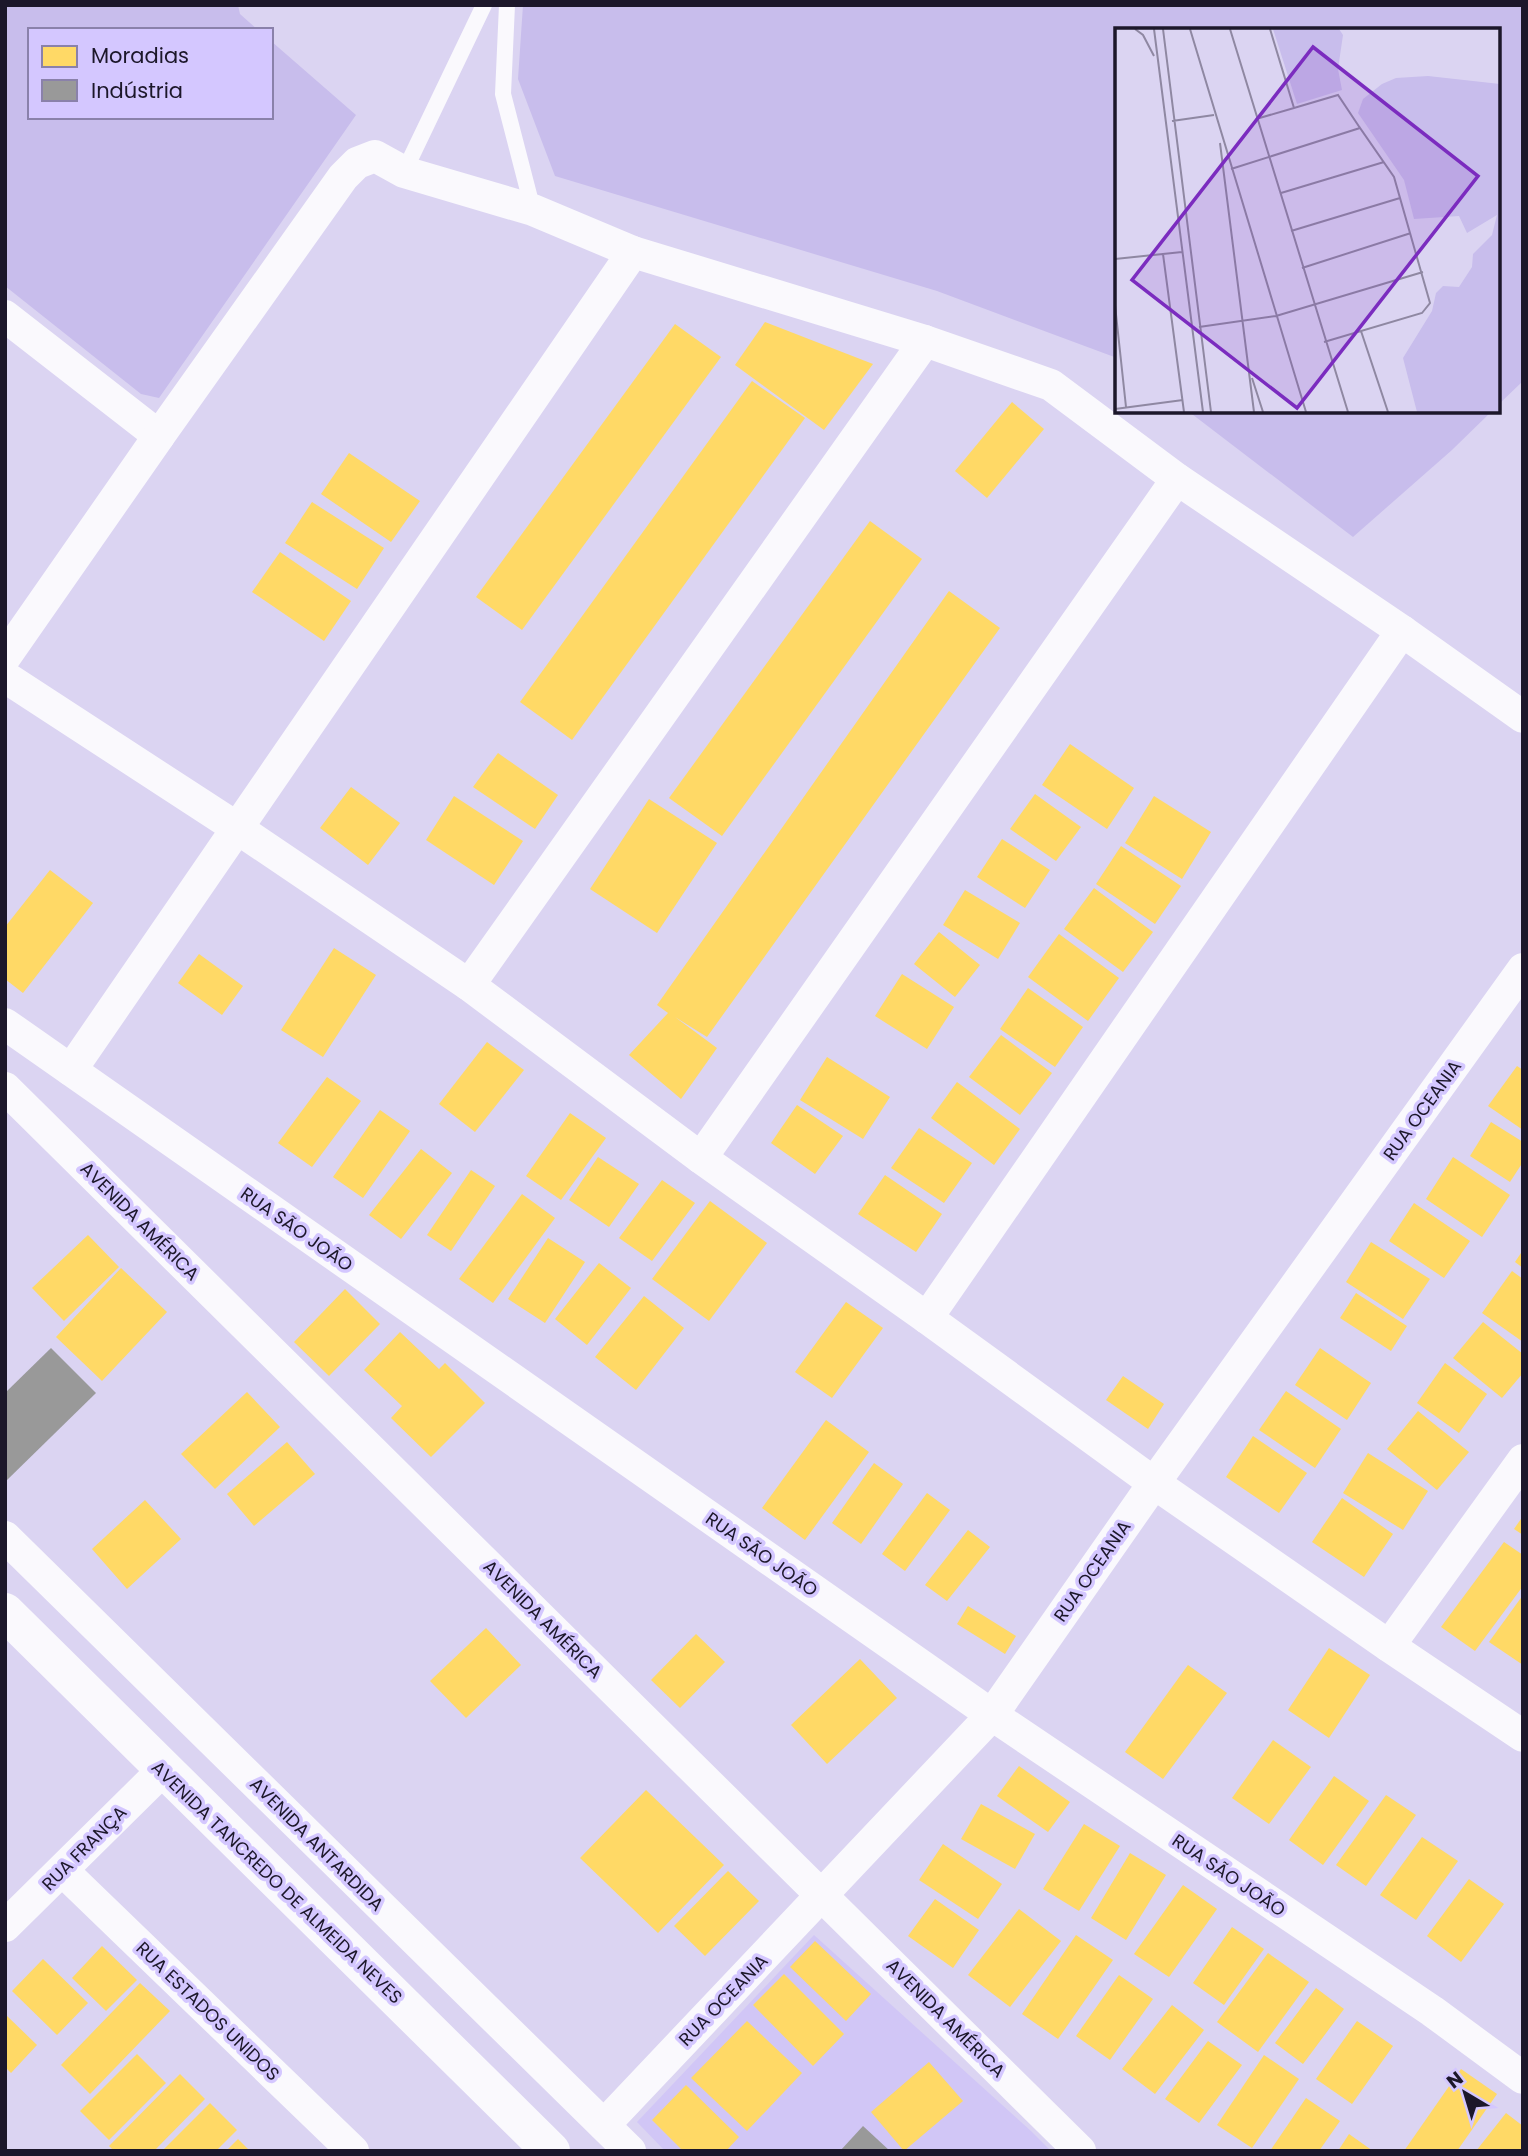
<svg xmlns="http://www.w3.org/2000/svg" width="1528" height="2156" viewBox="0 0 1528 2156" font-family="Poppins,sans-serif">
<style>
.built{fill:#d1c6f6}
.green{fill:#c8bdec}
.homes{fill:#ffd966}
.industry{fill:#999}
.lines{fill:none;stroke-linecap:round;stroke-linejoin:round}
.service{stroke:#faf9fd;stroke-width:16}
.minor{stroke:#faf9fd;stroke-width:32}
.secondary{stroke:#faf9fd;stroke-width:38}
.labels{text-anchor:middle;dominant-baseline:central;stroke-width:7;stroke-linejoin:round;paint-order:stroke}
.street-label{font-size:18px;fill:#1c172a;stroke:#d4c7ff}
.inset-road{fill:none;stroke:#8f88a2;stroke-width:2}
.view{fill:#7b2cbf;fill-opacity:0.15;stroke:#7b2cbf;stroke-width:3.5}
.inset-edge{fill:none;stroke:#1c172a;stroke-width:3.5}
</style>
<rect width="100%" height="100%" fill="#dbd4f2"/>
<!-- built -->
<path class="built" d="M814 1935 1031 2131 1051 2151H665L637 2122Z"/>
<!-- green -->
<g class="green">
<path d="M5 5H238L240 14 258 30H30V117H271V41L356 115 159 398 141 394 5 286Z"/>
<path d="M523 5H1523V381L1498 405V30H1117V358L937 291 555 176 518 79Z"/>
<path d="M1188 411H1492L1452 450 1353 537Z"/>
</g>
<!-- homes -->
<g class="homes">
<path d="M765 322 873 364 824 430 735 365Z"/>
<path d="M675 324 721 357 522 630 476 597Z"/>
<path d="M752 381 805 418 572 740 520 702Z"/>
<path d="M1012 402 1044 429 987 498 955 471Z"/>
<path d="M349 453 420 501 391 542 321 494Z"/>
<path d="M312 502 384 548 357 589 285 543Z"/>
<path d="M870 521 922 559 722 836 669 798Z"/>
<path d="M280 552 351 601 324 641 252 592Z"/>
<path d="M949 591 1000 628 707 1037 675 1017 717 1048 681 1099 629 1055 668 1013 657 1005Z"/>
<path d="M1070 744 1134 788 1107 829 1042 785Z"/>
<path d="M498 753 558 795 535 829 473 787Z"/>
<path d="M351 787 400 823 368 865 320 828Z"/>
<path d="M1035 794 1081 827 1056 861 1010 829Z"/>
<path d="M454 796 523 841 494 885 426 840Z"/>
<path d="M1154 796 1211 832 1182 879 1125 843Z"/>
<path d="M649 799 717 843 657 933 590 889Z"/>
<path d="M1002 839 1050 870 1025 908 977 877Z"/>
<path d="M1121 846 1181 886 1155 924 1096 884Z"/>
<path d="M50 870 93 903 23 993 5 979V927Z"/>
<path d="M1094 888 1153 932 1123 972 1064 929Z"/>
<path d="M965 890 1020 923 998 959 943 925Z"/>
<path d="M939 932 980 965 955 997 914 964Z"/>
<path d="M1059 934 1119 978 1088 1021 1028 977Z"/>
<path d="M334 948 376 975 323 1057 281 1030Z"/>
<path d="M199 954 243 986 222 1015 178 983Z"/>
<path d="M902 974 954 1007 927 1049 875 1016Z"/>
<path d="M1028 988 1083 1027 1055 1067 1000 1029Z"/>
<path d="M1001 1035 1052 1073 1020 1115 969 1077Z"/>
<path d="M487 1042 524 1070 475 1132 439 1104Z"/>
<path d="M827 1057 890 1097 863 1139 800 1100Z"/>
<path d="M1517 1066 1523 1070V1130L1488 1106Z"/>
<path d="M327 1077 361 1101 312 1167 278 1143Z"/>
<path d="M957 1082 1020 1129 994 1165 931 1118Z"/>
<path d="M797 1105 843 1136 815 1174 771 1143Z"/>
<path d="M380 1110 410 1131 363 1198 333 1177Z"/>
<path d="M570 1113 606 1138 561 1200 526 1176Z"/>
<path d="M1491 1122 1523 1142V1162L1510 1182 1470 1156Z"/>
<path d="M919 1128 972 1163 944 1203 891 1168Z"/>
<path d="M421 1149 452 1173 401 1239 369 1215Z"/>
<path d="M598 1157 639 1184 609 1227 569 1200Z"/>
<path d="M1453 1157 1510 1195 1482 1237 1426 1199Z"/>
<path d="M471 1170 495 1186 451 1251 427 1235Z"/>
<path d="M885 1175 942 1214 916 1252 858 1214Z"/>
<path d="M662 1180 695 1203 652 1261 619 1238Z"/>
<path d="M522 1194 555 1218 493 1303 459 1279Z"/>
<path d="M710 1201 767 1243 709 1321 652 1279Z"/>
<path d="M1414 1203 1470 1241 1444 1278 1389 1241Z"/>
<path d="M88 1235 119 1267 64 1321 32 1288Z"/>
<path d="M548 1238 585 1262 545 1323 508 1299Z"/>
<path d="M1371 1242 1430 1279 1403 1319 1346 1282Z"/>
<path d="M1523 1250V1268L1515 1262Z"/>
<path d="M599 1263 631 1288 587 1345 555 1319Z"/>
<path d="M121 1268 167 1312 102 1381 56 1337Z"/>
<path d="M1512 1271 1523 1279V1342L1482 1313Z"/>
<path d="M345 1289 380 1324 329 1376 294 1342Z"/>
<path d="M1356 1293 1407 1326 1391 1351 1340 1318Z"/>
<path d="M644 1296 684 1328 636 1390 595 1357Z"/>
<path d="M846 1302 883 1328 832 1398 795 1372Z"/>
<path d="M1483 1322 1523 1354V1373L1502 1398 1453 1358Z"/>
<path d="M400 1332 439 1369 445 1363 485 1403 431 1457 391 1418 402 1406 364 1370Z"/>
<path d="M1320 1348 1371 1383 1347 1420 1295 1385Z"/>
<path d="M1445 1363 1487 1394 1459 1433 1417 1403Z"/>
<path d="M1123 1376 1164 1404 1148 1429 1106 1400Z"/>
<path d="M1286 1391 1341 1429 1315 1468 1259 1430Z"/>
<path d="M247 1392 280 1427 215 1489 181 1454Z"/>
<path d="M1418 1411 1469 1452 1437 1490 1387 1449Z"/>
<path d="M826 1420 869 1452 805 1540 762 1508Z"/>
<path d="M1253 1436 1307 1473 1279 1513 1226 1477Z"/>
<path d="M287 1442 315 1474 254 1526 227 1494Z"/>
<path d="M1368 1453 1428 1491 1403 1530 1343 1493Z"/>
<path d="M874 1463 903 1484 861 1544 832 1523Z"/>
<path d="M927 1493 950 1510 905 1571 882 1554Z"/>
<path d="M1342 1498 1393 1534 1364 1577 1312 1542Z"/>
<path d="M145 1500 181 1539 127 1589 92 1549Z"/>
<path d="M1523 1516V1535L1514 1529Z"/>
<path d="M968 1530 990 1547 947 1601 925 1585Z"/>
<path d="M1504 1542 1523 1555V1586L1475 1651 1441 1627Z"/>
<path d="M1523 1595V1665L1489 1642Z"/>
<path d="M968 1606 1016 1636 1005 1654 957 1624Z"/>
<path d="M486 1628 521 1665 466 1718 430 1681Z"/>
<path d="M696 1634 725 1662 680 1708 651 1680Z"/>
<path d="M1329 1648 1370 1675 1329 1738 1288 1710Z"/>
<path d="M860 1659 897 1698 827 1764 791 1725Z"/>
<path d="M1188 1665 1227 1693 1163 1779 1125 1752Z"/>
<path d="M1273 1740 1311 1767 1269 1824 1232 1798Z"/>
<path d="M1019 1766 1070 1802 1048 1832 997 1796Z"/>
<path d="M1334 1776 1369 1801 1323 1865 1289 1840Z"/>
<path d="M646 1790 724 1865 658 1933 580 1858Z"/>
<path d="M1386 1795 1416 1815 1366 1886 1336 1865Z"/>
<path d="M981 1804 1035 1834 1015 1869 961 1839Z"/>
<path d="M1084 1824 1120 1846 1079 1911 1043 1889Z"/>
<path d="M1422 1837 1458 1861 1416 1920 1380 1895Z"/>
<path d="M943 1844 1002 1884 978 1919 919 1880Z"/>
<path d="M1130 1853 1166 1875 1126 1940 1091 1918Z"/>
<path d="M728 1871 759 1901 705 1956 674 1926Z"/>
<path d="M1469 1879 1504 1904 1461 1962 1427 1936Z"/>
<path d="M1183 1885 1217 1909 1169 1977 1134 1954Z"/>
<path d="M935 1899 979 1930 953 1968 908 1936Z"/>
<path d="M1019 1909 1061 1941 1010 2007 968 1975Z"/>
<path d="M1232 1927 1264 1949 1224 2005 1193 1983Z"/>
<path d="M1076 1935 1113 1960 1058 2039 1022 2014Z"/>
<path d="M815 1941 871 1994 846 2021 790 1967Z"/>
<path d="M102 1946 137 1980 106 2011 72 1978Z"/>
<path d="M1268 1953 1309 1982 1258 2052 1217 2022Z"/>
<path d="M43 1959 88 2003 57 2035 12 1991Z"/>
<path d="M784 1974 844 2034 813 2066 753 2005Z"/>
<path d="M1119 1975 1153 1999 1110 2060 1076 2036Z"/>
<path d="M140 1983 170 2011 90 2094 61 2065Z"/>
<path d="M1316 1988 1344 2009 1303 2064 1275 2043Z"/>
<path d="M1172 2005 1204 2030 1155 2094 1122 2069Z"/>
<path d="M5 2014 37 2045 11 2073 5 2067Z"/>
<path d="M747 2021 802 2073 747 2131 691 2078Z"/>
<path d="M1357 2021 1393 2046 1352 2104 1316 2079Z"/>
<path d="M1208 2041 1242 2065 1199 2123 1165 2099Z"/>
<path d="M137 2054 166 2083 109 2140 80 2111Z"/>
<path d="M1264 2055 1299 2079 1252 2148 1217 2125Z"/>
<path d="M929 2062 963 2101 904 2151 871 2112Z"/>
<path d="M1461 2069 1497 2094 1457 2151H1404Z"/>
<path d="M180 2074 205 2099 154 2151H114L109 2146Z"/>
<path d="M686 2085 739 2137 726 2151H683L652 2120Z"/>
<path d="M1306 2098 1340 2121 1319 2151H1270Z"/>
<path d="M210 2103 237 2130 216 2151H162Z"/>
<path d="M1506 2113 1523 2126V2151H1476Z"/>
<path d="M1349 2134 1373 2151H1338Z"/>
<path d="M238 2139 250 2151H226Z"/>
</g>
<!-- industry -->
<g class="industry">
<path d="M51 1348 96 1393 5 1482V1393Z"/>
<path d="M863 2126 890 2151H840Z"/>
</g>
<g class="lines">
<!-- service -->
<g class="service">
<path d="M507 5 503 94 533 210"/>
<path d="M404 172 484 5"/>
</g>
<!-- minor -->
<g class="minor">
<path d="M5 316 159 436 343 177 357 163 375 156 404 172 533 210 633 252"/>
<path d="M5 657 159 436"/>
<path d="M5 677 237 828 469 985 701 1158 927 1318 1154 1483 1389 1646 1523 1736"/>
<path d="M469 985 925 341"/>
<path d="M5 1024 992 1715 1432 2011 1523 2078"/>
<path d="M71 1070 633 252 925 341 1051 385 1177 479 1402 631 1523 717"/>
<path d="M5 1088 1080 2151"/>
<path d="M701 1158 1177 479"/>
<path d="M927 1318 1402 631"/>
<path d="M5 1537 630 2151"/>
<path d="M1389 1646 1523 1460"/>
<path d="M63 1871 353 2151"/>
<path d="M5 1926 163 1770"/>
<path d="M604 2125 992 1715 1154 1483 1523 969"/>
</g>
<!-- secondary -->
<path class="secondary" d="M5 1612 551 2151"/>
</g>
<g class="labels">
<!-- street labels -->
<g class="street-label">
<text transform="translate(1422 1110) rotate(-54)">RUA OCEANIA</text>
<text transform="translate(140 1221) rotate(45)">AVENIDA AMÉRICA</text>
<text transform="translate(297 1229) rotate(35)">RUA SÃO JOÃO</text>
<text transform="translate(762 1554) rotate(35)">RUA SÃO JOÃO</text>
<text transform="translate(1092 1571) rotate(-55)">RUA OCEANIA</text>
<text transform="translate(543 1619) rotate(45)">AVENIDA AMÉRICA</text>
<text transform="translate(317 1844) rotate(45)">AVENIDA ANTARDIDA</text>
<text transform="translate(84 1848) rotate(-45)">RUA FRANÇA</text>
<text transform="translate(1229 1875) rotate(34)">RUA SÃO JOÃO</text>
<text transform="translate(277 1882) rotate(44)">AVENIDA TANCREDO DE ALMEIDA NEVES</text>
<text transform="translate(723 2000) rotate(-46)">RUA OCEANIA</text>
<text transform="translate(208 2011) rotate(44)">RUA ESTADOS UNIDOS</text>
<text transform="translate(946 2018) rotate(45)">AVENIDA AMÉRICA</text>
</g>
</g>
<!-- overview -->
<g transform="translate(1115 28)">
<rect width="385" height="385" fill="#dbd4f2"/>
<path d="M158 1H224L228 7 223 41 227 62 182 76ZM313 48 385 56V384H302L288 330 317 283 321 265 328 258 344 259 357 239 358 226 377 207 382 187 352 205 344 188 299 191 289 152 243 85 248 71 267 56 281 50Z" fill="#c8bdec"/>
<path class="inset-road" d="M20 1 28 7 39 28M39 1 88 384M48 1 96 384M75 1 191 384M115 1 233 384M155 1 179 80 223 67 245 100M141 91 179 80M57 93 99 87M105 115 139 384M116 141 245 100 279 149 315 275 307 285 209 314M166 165 269 134M176 203 285 170M48 226 69 384M0 231 67 224M187 240 296 205M0 277 11 379M84 299 161 288 308 244M246 303 273 384M137 350 148 384M0 381 68 372"/>
<path class="view" d="M198 19 363 148 182 380 17 252Z"/>
<rect width="385" height="385" class="inset-edge"/>
</g>
<!-- border -->
<rect width="1528" height="2156" fill="none" stroke="#1c172a" stroke-width="14"/>
<!-- legend -->
<rect x="28" y="28" width="245" height="91" fill="#d4c7ff" stroke="#8a81aa" stroke-width="2"/>
<rect x="42" y="46" width="35" height="21" fill="#ffd966" stroke="#8a81aa" stroke-width="2"/>
<text x="91" y="63" font-size="21" fill="#1c172a">Moradias</text>
<rect x="42" y="80" width="35" height="21" fill="#999999" stroke="#8a81aa" stroke-width="2"/>
<text x="91" y="98" font-size="21" fill="#1c172a">Indústria</text>
<!-- north arrow -->
<g transform="translate(1465 2093) rotate(322)" stroke="#d4c7ff" stroke-width="5" paint-order="stroke">
<path d="M0-5L12 26L0 18L-12 26Z" fill="#1c172a"/>
<text y="-10" font-size="19" font-weight="bold" text-anchor="middle" fill="#1c172a">N</text>
</g>
</svg>
